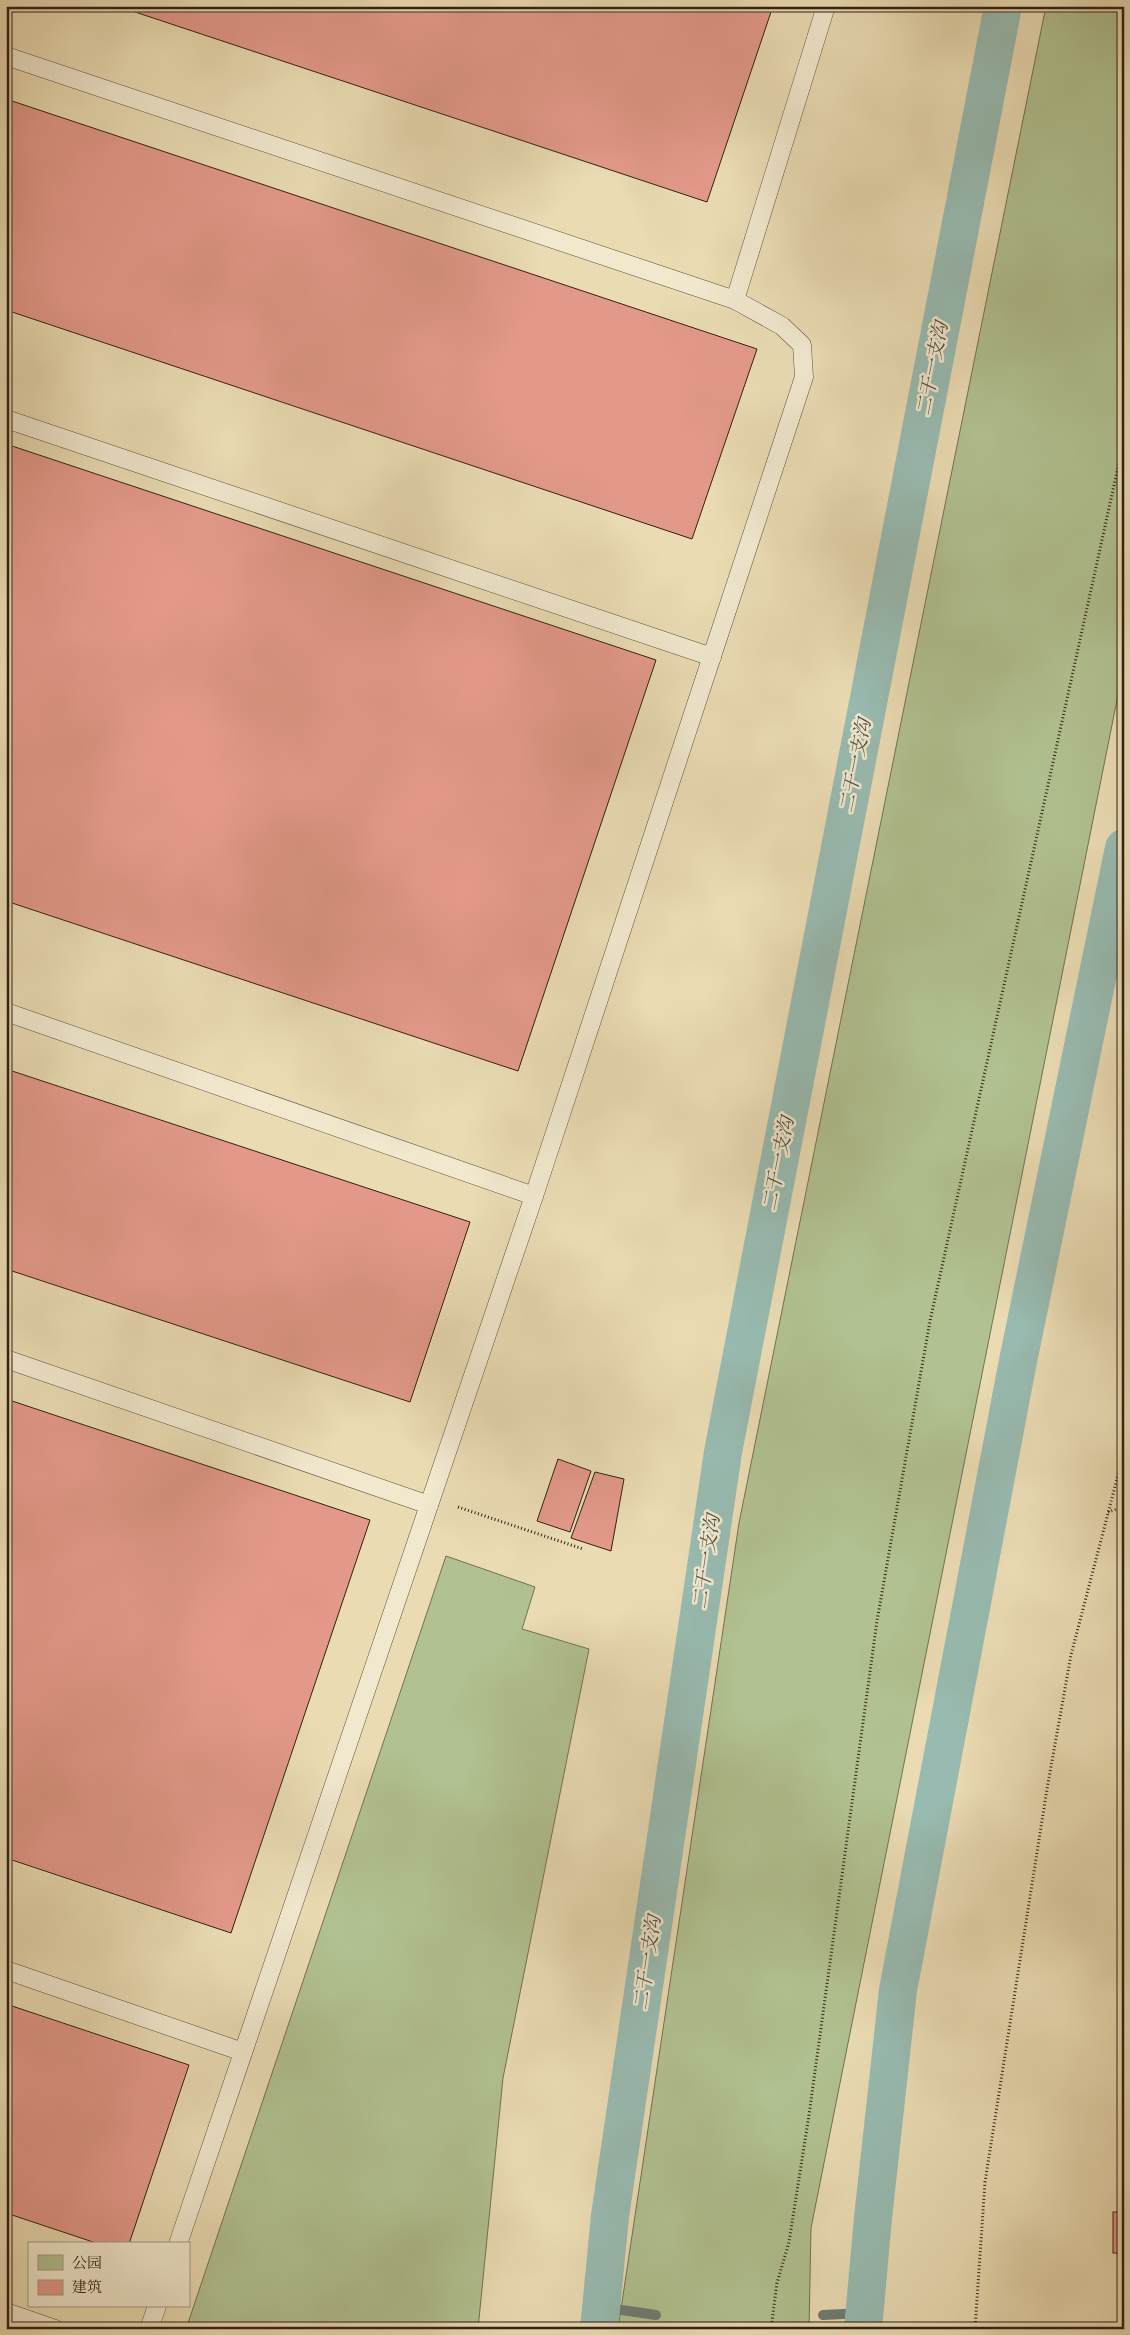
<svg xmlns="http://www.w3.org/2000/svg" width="1130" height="2335" viewBox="0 0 1130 2335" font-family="'IM FELL DW Pica','Noto Serif SC',serif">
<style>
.green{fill:#b1c191;stroke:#717153}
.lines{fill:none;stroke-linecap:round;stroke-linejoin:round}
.stream{stroke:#6f7d73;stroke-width:10}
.canal{stroke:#98bbb1;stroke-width:38}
.building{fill:#e3998a;stroke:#312115}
.service-casing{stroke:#5f503c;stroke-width:19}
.path{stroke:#312115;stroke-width:3;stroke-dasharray:1 2.5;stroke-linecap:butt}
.service{stroke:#f1e8ce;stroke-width:18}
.labels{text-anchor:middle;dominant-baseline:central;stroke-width:5;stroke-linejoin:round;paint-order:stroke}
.water-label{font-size:19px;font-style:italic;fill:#504f44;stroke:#f1e8ce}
</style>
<rect width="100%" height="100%" fill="#eadbb3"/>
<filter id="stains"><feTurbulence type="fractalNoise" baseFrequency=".004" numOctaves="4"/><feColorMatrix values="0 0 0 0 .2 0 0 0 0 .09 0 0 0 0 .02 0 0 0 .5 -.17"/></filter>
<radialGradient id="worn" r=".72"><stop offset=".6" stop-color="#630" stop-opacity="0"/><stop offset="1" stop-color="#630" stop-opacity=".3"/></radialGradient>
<!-- green -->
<g class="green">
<path d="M1046 6H1124V665L811 2228 809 2329H618L739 1523Z"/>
<path d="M446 1556 535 1587 522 1629 589 1649 503 2078 478 2329H186Z"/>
</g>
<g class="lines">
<!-- stream -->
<g class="stream">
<path d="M601 2307 656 2315"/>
<path d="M823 2315 865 2313"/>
</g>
<!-- canal -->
<g class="canal">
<path d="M599 2329 610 2216 723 1452 1003 6"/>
<path d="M863 2329 873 2218 898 1990 1018 1361 1124 848"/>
</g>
</g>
<!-- building -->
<g class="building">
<path d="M117 6H773L707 202Z"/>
<path d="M6 99 757 349 692 539 6 310Z"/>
<path d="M6 444 656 660 518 1071 6 901Z"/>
<path d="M6 1069 470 1222 410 1402 6 1269Z"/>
<path d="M6 1399 370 1520 231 1933 6 1858Z"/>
<path d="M558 1459 591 1471 570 1532 537 1521Z"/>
<path d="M595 1472 624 1479 611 1551 571 1538Z"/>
<path d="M6 2004 189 2065 129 2244H99L6 2213Z"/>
<rect x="1113" y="2212" width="11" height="41"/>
</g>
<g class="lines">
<defs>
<g id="service">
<path d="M6 56 735 300 826 6"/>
<path d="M6 419 712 657"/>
<path d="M6 1012 534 1196"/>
<path d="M6 1359 429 1505"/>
<path d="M6 1970 243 2052"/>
<path d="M178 2244 534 1196 804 377 802 345 782 326 735 300"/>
<path d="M6 2312 55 2329"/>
<path d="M149 2329 157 2306"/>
</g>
</defs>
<!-- service casing -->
<use href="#service" class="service-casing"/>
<!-- path -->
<g class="path">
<path d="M458 1507 583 1549"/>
<path d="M1108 1512 1124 1507"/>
<path d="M771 2329 777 2283 789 2242 809 2115 877 1621 930 1321 1124 440"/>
<path d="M975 2329 985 2182 1047 1789 1071 1655 1124 1452"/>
</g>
<!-- service -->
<use href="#service" class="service"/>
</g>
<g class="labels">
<!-- water labels -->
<g class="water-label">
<text transform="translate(933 369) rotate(-79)">二干一支沟</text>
<text transform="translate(856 766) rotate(-79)">二干一支沟</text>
<text transform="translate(779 1164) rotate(-79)">二干一支沟</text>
<text transform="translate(707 1562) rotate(-82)">二干一支沟</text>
<text transform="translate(648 1963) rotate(-82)">二干一支沟</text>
</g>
</g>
<!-- margin -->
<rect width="1130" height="2335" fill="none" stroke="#eadbb3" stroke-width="25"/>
<rect x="8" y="8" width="1115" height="2320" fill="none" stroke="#312115" stroke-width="2.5"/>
<rect x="12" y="12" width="1105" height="2310" fill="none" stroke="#312115"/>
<!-- legend -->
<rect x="28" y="2242" width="162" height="65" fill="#f1e8ce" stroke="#a49884"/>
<rect x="38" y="2255" width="25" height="15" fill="#b1c191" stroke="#a49884"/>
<text x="72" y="2268" font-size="15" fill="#312115">公园</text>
<rect x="38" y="2280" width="25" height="15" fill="#e3998a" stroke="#a49884"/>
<text x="72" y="2292" font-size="15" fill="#312115">建筑</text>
<rect width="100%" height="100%" filter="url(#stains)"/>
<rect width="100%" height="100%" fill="url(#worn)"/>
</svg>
